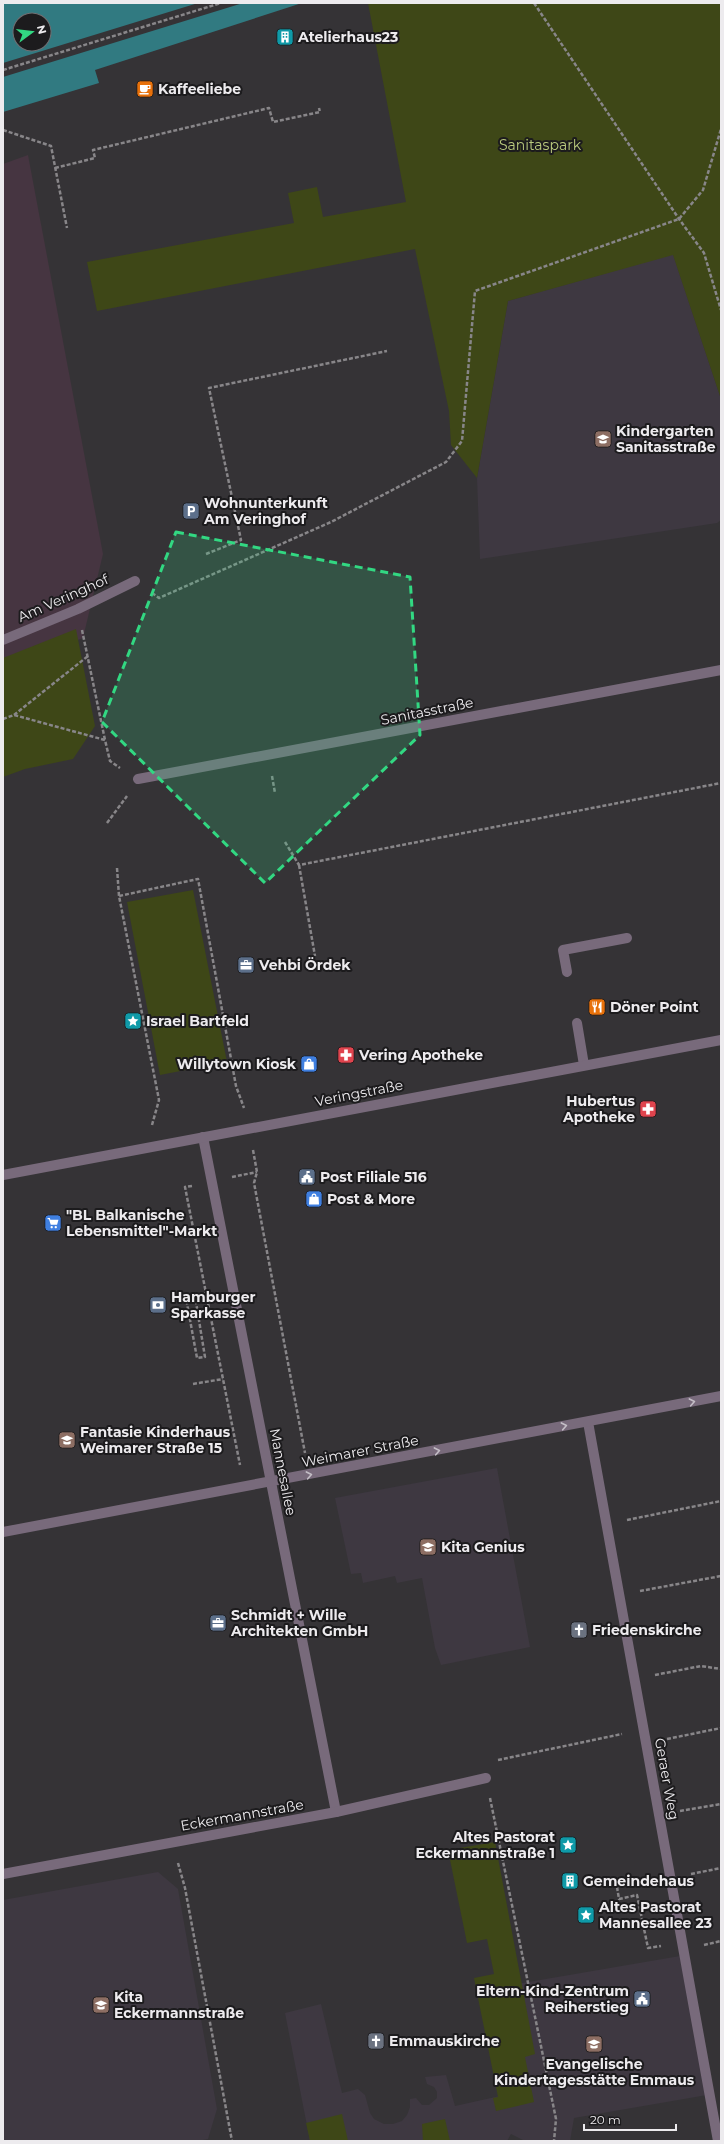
<svg xmlns="http://www.w3.org/2000/svg" width="724" height="2144" viewBox="0 0 724 2144" font-family="Montserrat,sans-serif">
<style>
.commercial{fill:#463541}
.built{fill:#3e3841}
.green{fill:#3e4717}
.water{fill:#317a81;fill-rule:evenodd}
.pier{fill:#353336}
.lines{fill:none;stroke-linecap:round;stroke-linejoin:round}
.path{stroke:#888689;stroke-width:2.5;stroke-dasharray:4 2;stroke-linecap:butt}
.lane{stroke:#786a7b;stroke-width:10}
.street{stroke:#786a7b;stroke-width:10}
.oneway{stroke:#c4bec6}
.marked{fill:#32d882;fill-opacity:0.2;stroke:#32d882;stroke-width:3;stroke-dasharray:8 5;stroke-linejoin:round}
.labels{text-anchor:middle;dominant-baseline:central;stroke-width:4;stroke-linejoin:round;paint-order:stroke}
.poi-label{font-size:14px;font-weight:bold;fill:#edebee;stroke:#1c1b1d;text-anchor:start}
.park-label{font-size:14px;fill:#baca7d;stroke:#1c1b1d}
.street-label{font-size:14px;fill:#edebee;stroke:#1c1b1d}
</style>
<rect width="100%" height="100%" fill="#353336"/>
<!-- commercial -->
<path class="commercial" d="M28 155 103 554 83 638 3 669V164Z"/>
<!-- built -->
<g class="built">
<path d="M673 254 721 399V520L717 523 480 559 477 478 508 301Z"/>
<path d="M497 1468 530 1647 441 1665 435 1648 422 1578 397 1583 395 1576 363 1583 361 1573 351 1574 335 1498Z"/>
<path d="M158 1872 178 1889 217 2109 208 2139 198 2141H3V1900Z"/>
<path d="M680 1956 707 2095 574 2118 570 2141H525L511 2134 507 2141H310L285 2013 321 2004 342 2093 358 2089 365 2095 370 2113 374 2119 384 2124H393L402 2121 407 2115 410 2107V2099L416 2098 422 2105H429L437 2098V2092L434 2087 427 2084 425 2077 446 2075 455 2106 500 2096 481 1990Z"/>
</g>
<!-- green -->
<g class="green">
<path d="M368 3H721V399L673 255 508 301 477 478 451 445 449 411 415 249 97 311 87 262 294 223 288 193 317 187 323 217 406 202Z"/>
<path d="M76 629 95 726 73 759 25 769 3 777V658Z"/>
<path d="M193 890 227 1062 160 1075 127 902Z"/>
<path d="M495 1842 535 2054 525 2057 534 2102 496 2111 493 2098 498 2097 474 1978 494 1974 487 1939 467 1943 448 1850Z"/>
<path d="M342 2114 348 2141H310L306 2123Z"/>
<path d="M445 2119 450 2141H423L422 2124Z"/>
</g>
<!-- water -->
<path class="water" d="M3 3H302L95 70 99 83 3 112ZM20 20H44V44H20Z"/>
<!-- pier -->
<path class="pier" d="M198 3H243L3 77V63Z"/>
<g class="lines">
<!-- path -->
<g class="path">
<path d="M534 3 679 219 704 253 721 310"/>
<path d="M3 70 221 3"/>
<path d="M3 130 51 146 67 228"/>
<path d="M55 168 95 158 93 150 269 108 273 122 320 112 319 108"/>
<path d="M206 554 241 540 209 388 387 351"/>
<path d="M152 593 159 598 331 522 446 462 462 441 475 291 679 219 703 190 721 129"/>
<path d="M82 630 105 740"/>
<path d="M14 715 88 656"/>
<path d="M3 719 14 715 105 740 110 761 120 768"/>
<path d="M272 776 275 793"/>
<path d="M107 823 127 796"/>
<path d="M285 842 299 865 721 783"/>
<path d="M299 865 315 956"/>
<path d="M117 868 119 896"/>
<path d="M152 1125 159 1100 119 896 198 879 236 1086 244 1108"/>
<path d="M253 1150 257 1172 254 1183 305 1453"/>
<path d="M232 1177 257 1172"/>
<path d="M192 1186 185 1187 240 1465"/>
<path d="M186 1298 195 1296"/>
<path d="M177 1301 186 1298 197 1358 205 1357 195 1296 206 1293"/>
<path d="M193 1384 223 1379"/>
<path d="M627 1520 721 1501"/>
<path d="M640 1591 721 1576"/>
<path d="M655 1675 701 1666 721 1669"/>
<path d="M667 1739 721 1728"/>
<path d="M498 1760 622 1734"/>
<path d="M490 1798 556 2119 554 2141"/>
<path d="M680 1811 721 1804"/>
<path d="M178 1863 185 1888 232 2141"/>
<path d="M691 1874 721 1868"/>
<path d="M617 1887 619 1899 637 1895 648 1948 661 1946"/>
<path d="M704 1945 721 1941"/>
</g>
<!-- lane -->
<g class="lane">
<path d="M3 640 78 609 135 581"/>
<path d="M567 972 563 950 627 938"/>
<path d="M577 1023 584 1065"/>
</g>
<!-- street -->
<g class="street">
<path d="M138 779 721 670"/>
<path d="M203 1137 336 1812"/>
<path d="M3 1175 721 1040"/>
<path d="M588 1422 718 2141"/>
<path d="M3 1532 721 1396"/>
<path d="M3 1874 336 1812 486 1778"/>
</g>
</g>
<!-- one-way arrows -->
<defs><path id="oneway-chevron" d="M-2-3.5L2.5 0L-2 3.5" fill="none" stroke-width="1.6" stroke-linecap="round" stroke-linejoin="round"/></defs>
<g class="oneway">
<use href="#oneway-chevron" transform="translate(692 1402) rotate(-11)"/>
<use href="#oneway-chevron" transform="translate(564 1426) rotate(-11)"/>
<use href="#oneway-chevron" transform="translate(437 1451) rotate(-11)"/>
<use href="#oneway-chevron" transform="translate(309 1475) rotate(-11)"/>
</g>
<!-- marked area -->
<path class="marked" d="M176 532 410 577 420 735 265 883 102 722Z"/>
<!-- icons -->
<defs>
<symbol id="building-square" viewBox="-11 -11 22 22"><rect x="-9" y="-9" width="18" height="18" rx="4" fill="#0f9aa8" stroke="#1c1b1d"/><path d="M-4-6H4V6H1V3H-1V6H-4ZM-2.5-4.3h1.7v1.8h-1.7ZM.8-4.3h1.7v1.8H.8ZM-2.5-1h1.7V.8h-1.7ZM.8-1h1.7V.8H.8Z" fill="#fff"/></symbol>
<symbol id="cafe-square" viewBox="-11 -11 22 22"><rect x="-9" y="-9" width="18" height="18" rx="4" fill="#e8710a" stroke="#1c1b1d"/><path d="M-5.5-4.5H6V0H3Q3 3.5 0 3.5H-2.5Q-5.5 3.5-5.5 0ZM3-3.2v2h1.7v-2ZM-6 4.5H4V6H-6Z" fill="#fff"/></symbol>
<symbol id="school-square" viewBox="-11 -11 22 22"><rect x="-9" y="-9" width="18" height="18" rx="4" fill="#8d6e63" stroke="#1c1b1d"/><path d="M0-5L7-2L0 1L-7-2ZM-4 1L0 2.5L4 1V4Q0 6-4 4Z" fill="#fff"/></symbol>
<symbol id="parking-square" viewBox="-11 -11 22 22"><rect x="-9" y="-9" width="18" height="18" rx="4" fill="#5c6f8a" stroke="#1c1b1d"/><path d="M-3.5-5.5H1a3.5 3.5 0 0 1 0 7H-1V5.5H-3.5ZM-1-3.4V-.6H.8a1.4 1.4 0 0 0 0-2.8Z" fill="#fff"/></symbol>
<symbol id="office-square" viewBox="-11 -11 22 22"><rect x="-9" y="-9" width="18" height="18" rx="4" fill="#5c6f8a" stroke="#1c1b1d"/><path d="M-6-3h4V-5.5h4V-3h4V5H-6ZM-1-4.5V-3h2v-1.5ZM-6 0V1H6V0Z" fill="#fff"/></symbol>
<symbol id="restaurant-square" viewBox="-11 -11 22 22"><rect x="-9" y="-9" width="18" height="18" rx="4" fill="#e8710a" stroke="#1c1b1d"/><path d="M-5-6h1v4h1v-4h1v4h1v-4h1v5L-1.5 .5V6h-2V.5L-5-1ZM5-6V6H3V1.5H1.5Q1.5-4 5-6Z" fill="#fff"/></symbol>
<symbol id="sight-square" viewBox="-11 -11 22 22"><rect x="-9" y="-9" width="18" height="18" rx="4" fill="#0f9aa8" stroke="#1c1b1d"/><path d="M0-6L1.8-2.2L6-1.7L2.9 1.2L3.7 5.4L0 3.3L-3.7 5.4L-2.9 1.2L-6-1.7L-1.8-2.2Z" fill="#fff"/></symbol>
<symbol id="pharmacy-square" viewBox="-11 -11 22 22"><rect x="-9" y="-9" width="18" height="18" rx="4" fill="#e0444e" stroke="#1c1b1d"/><path d="M-2-6h4v4h4v4h-4v4h-4v-4h-4v-4h4Z" fill="#fff"/></symbol>
<symbol id="shop-square" viewBox="-11 -11 22 22"><rect x="-9" y="-9" width="18" height="18" rx="4" fill="#3f7fe0" stroke="#1c1b1d"/><path d="M-5-2.5h2.3a2.7 3.5 0 0 1 5.4 0H5L5.5 6h-11ZM-1.5-2.5h3a1.5 2.3 0 0 0-3 0Z" fill="#fff"/></symbol>
<symbol id="civic-square" viewBox="-11 -11 22 22"><rect x="-9" y="-9" width="18" height="18" rx="4" fill="#5c6f8a" stroke="#1c1b1d"/><path d="M-.6-6.5H3V-4.5H.6V-3L4-1V1h2V6H-6V1h2V-1L-.6-3ZM-1.2 2.5V6h2.4V2.5Z" fill="#fff"/></symbol>
<symbol id="supermarket-square" viewBox="-11 -11 22 22"><rect x="-9" y="-9" width="18" height="18" rx="4" fill="#3f7fe0" stroke="#1c1b1d"/><path d="M-6-5.5h2.5l.6 2H6L4.5 2H-2.5L-4.4-4H-6ZM-1.5 3.2a1.3 1.3 0 1 0 .1 0ZM3 3.2a1.3 1.3 0 1 0 .1 0Z" fill="#fff"/></symbol>
<symbol id="bank-square" viewBox="-11 -11 22 22"><rect x="-9" y="-9" width="18" height="18" rx="4" fill="#5c6f8a" stroke="#1c1b1d"/><path d="M-6-4H6V4H-6ZM0-2.3a2.3 2.3 0 1 0 0 4.6a2.3 2.3 0 1 0 0-4.6Z" fill="#fff"/></symbol>
<symbol id="church-square" viewBox="-11 -11 22 22"><rect x="-9" y="-9" width="18" height="18" rx="4" fill="#6b7280" stroke="#1c1b1d"/><path d="M-1.2-6h2.4v3.5h3.3v2.4h-3.3V6h-2.4V-.1h-3.3v-2.4h3.3Z" fill="#fff"/></symbol>
</defs>
<g fill-rule="evenodd">
<use href="#building-square" x="275" y="27" width="20" height="20"/>
<use href="#cafe-square" x="135" y="79" width="20" height="20"/>
<use href="#school-square" x="593" y="429" width="20" height="20"/>
<use href="#parking-square" x="181" y="501" width="20" height="20"/>
<use href="#office-square" x="236" y="955" width="20" height="20"/>
<use href="#restaurant-square" x="587" y="997" width="20" height="20"/>
<use href="#sight-square" x="123" y="1011" width="20" height="20"/>
<use href="#pharmacy-square" x="336" y="1045" width="20" height="20"/>
<use href="#shop-square" x="299" y="1054" width="20" height="20"/>
<use href="#pharmacy-square" x="638" y="1099" width="20" height="20"/>
<use href="#civic-square" x="297" y="1167" width="20" height="20"/>
<use href="#shop-square" x="304" y="1189" width="20" height="20"/>
<use href="#supermarket-square" x="43" y="1213" width="20" height="20"/>
<use href="#bank-square" x="148" y="1295" width="20" height="20"/>
<use href="#school-square" x="57" y="1430" width="20" height="20"/>
<use href="#school-square" x="418" y="1537" width="20" height="20"/>
<use href="#office-square" x="208" y="1613" width="20" height="20"/>
<use href="#church-square" x="569" y="1620" width="20" height="20"/>
<use href="#sight-square" x="558" y="1835" width="20" height="20"/>
<use href="#building-square" x="560" y="1871" width="20" height="20"/>
<use href="#sight-square" x="576" y="1905" width="20" height="20"/>
<use href="#civic-square" x="632" y="1989" width="20" height="20"/>
<use href="#school-square" x="91" y="1995" width="20" height="20"/>
<use href="#church-square" x="366" y="2031" width="20" height="20"/>
<use href="#school-square" x="584" y="2034" width="20" height="20"/>
</g>
<g class="labels">
<!-- poi labels -->
<g class="poi-label">
<text x="298" y="37">Atelierhaus23</text>
<text x="158" y="89">Kaffeeliebe</text>
<text x="616" y="431">Kindergarten<tspan x="616" dy="16">Sanitasstraße</tspan></text>
<text x="204" y="503">Wohnunterkunft<tspan x="204" dy="16">Am Veringhof</tspan></text>
<text x="259" y="965">Vehbi Ördek</text>
<text x="610" y="1007">Döner Point</text>
<text x="146" y="1021">Israel Bartfeld</text>
<text x="359" y="1055">Vering Apotheke</text>
<text x="296" y="1064" text-anchor="end">Willytown Kiosk</text>
<text x="635" y="1101" text-anchor="end">Hubertus<tspan x="635" dy="16">Apotheke</tspan></text>
<text x="320" y="1177">Post Filiale 516</text>
<text x="327" y="1199">Post &amp; More</text>
<text x="66" y="1215">"BL Balkanische<tspan x="66" dy="16">Lebensmittel"-Markt</tspan></text>
<text x="171" y="1297">Hamburger<tspan x="171" dy="16">Sparkasse</tspan></text>
<text x="80" y="1432">Fantasie Kinderhaus<tspan x="80" dy="16">Weimarer Straße 15</tspan></text>
<text x="441" y="1547">Kita Genius</text>
<text x="231" y="1615">Schmidt + Wille<tspan x="231" dy="16">Architekten GmbH</tspan></text>
<text x="592" y="1630">Friedenskirche</text>
<text x="555" y="1837" text-anchor="end">Altes Pastorat<tspan x="555" dy="16">Eckermannstraße 1</tspan></text>
<text x="583" y="1881">Gemeindehaus</text>
<text x="599" y="1907">Altes Pastorat<tspan x="599" dy="16">Mannesallee 23</tspan></text>
<text x="629" y="1991" text-anchor="end">Eltern-Kind-Zentrum<tspan x="629" dy="16">Reiherstieg</tspan></text>
<text x="114" y="1997">Kita<tspan x="114" dy="16">Eckermannstraße</tspan></text>
<text x="389" y="2041">Emmauskirche</text>
<text x="594" y="2064" text-anchor="middle">Evangelische<tspan x="594" dy="16">Kindertagesstätte Emmaus</tspan></text>
</g>
<!-- park labels -->
<g class="park-label">
<text x="540" y="145">Sanitaspark</text>
</g>
<!-- street labels -->
<g class="street-label">
<text transform="translate(63 598) rotate(-24)">Am Veringhof</text>
<text transform="translate(427 711) rotate(-11)">Sanitasstraße</text>
<text transform="translate(359 1093) rotate(-11)">Veringstraße</text>
<text transform="translate(360 1451) rotate(-11)">Weimarer Straße</text>
<text transform="translate(283 1472) rotate(79)">Mannesallee</text>
<text transform="translate(667 1779) rotate(80)">Geraer Weg</text>
<text transform="translate(242 1815) rotate(-10)">Eckermannstraße</text>
</g>
</g>
<!-- border -->
<rect width="724" height="2144" fill="none" stroke="#edebee" stroke-width="8"/>
<!-- north arrow -->
<g transform="translate(32 32) rotate(75)"><circle r="19" fill="#1c1b1d" stroke="#706e71"/>
<path d="M0-3L7 15L0 10L-7 15Z" fill="#32d882"/>
<text y="-6" font-size="11" font-weight="bold" text-anchor="middle" fill="#edebee">N</text>
</g>
<!-- scale -->
<path d="M584 2124v6h92v-6" fill="none" stroke="#edebee" stroke-width="2"/>
<text x="590" y="2124" font-size="12" fill="#edebee" stroke="#1c1b1d" stroke-width="3" paint-order="stroke">20 m</text>
</svg>
